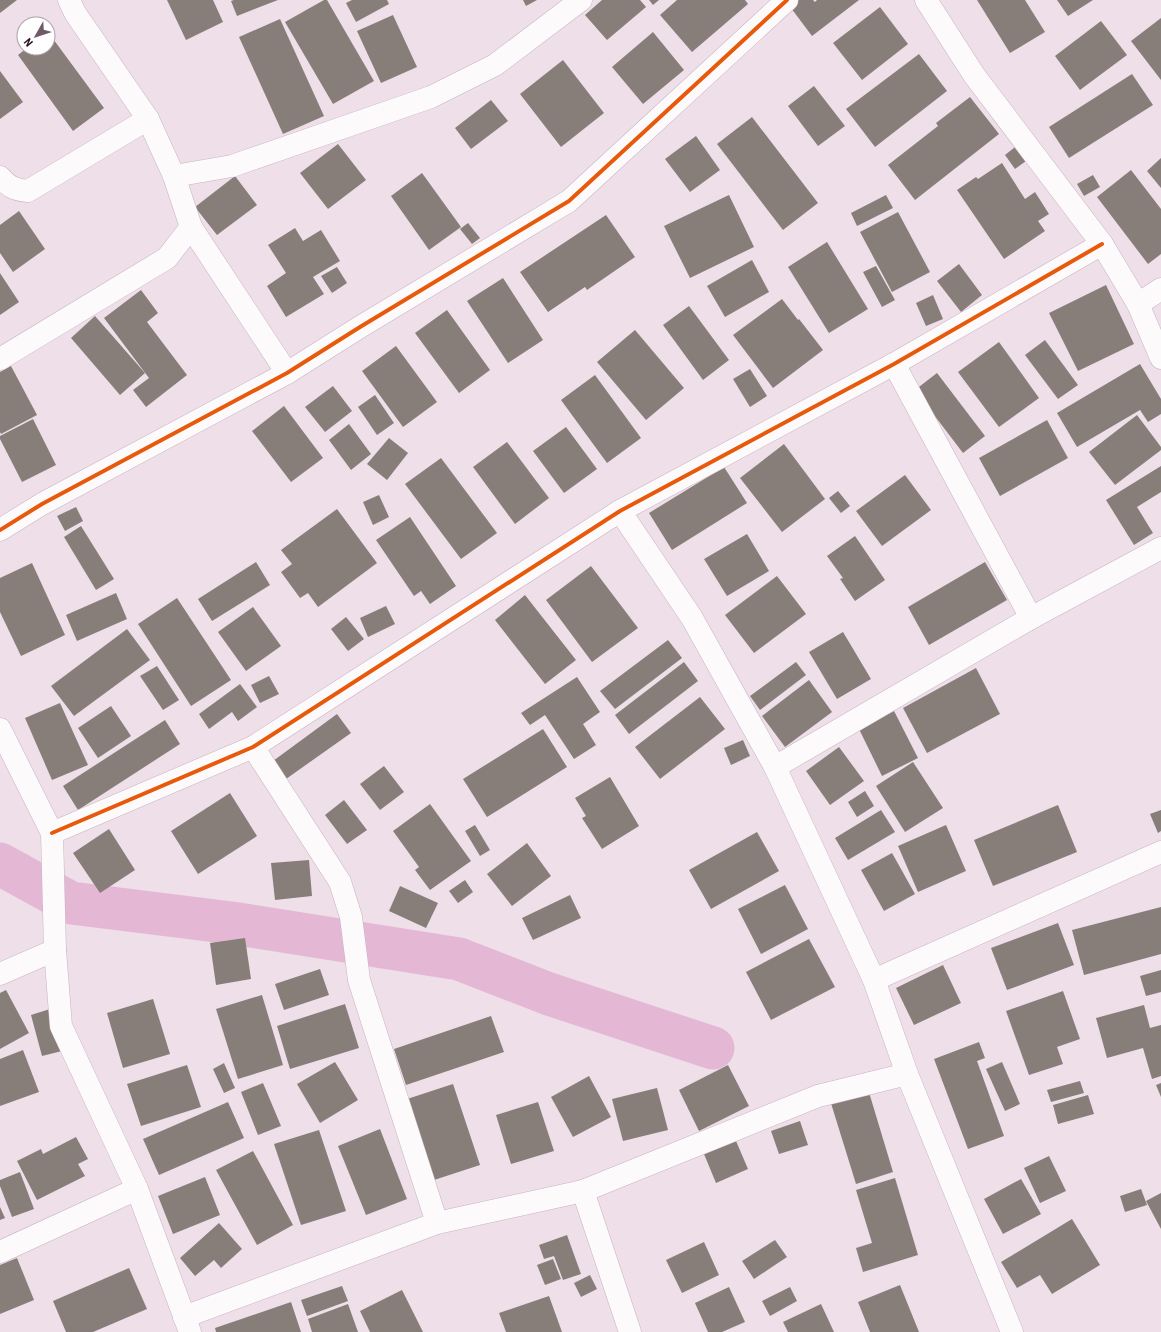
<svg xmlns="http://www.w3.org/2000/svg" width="1161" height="1332" viewBox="0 0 1161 1332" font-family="'Roboto Condensed',sans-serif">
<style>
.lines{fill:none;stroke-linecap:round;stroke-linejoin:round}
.river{stroke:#e4b8d5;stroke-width:43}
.building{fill:#877e7a}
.minor-casing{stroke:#c7b3c1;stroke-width:23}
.minor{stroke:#fdfafc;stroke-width:22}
.cycleway-casing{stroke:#fff;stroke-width:6}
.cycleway{stroke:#e8590c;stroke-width:4}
</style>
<rect width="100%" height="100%" fill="#efdfe9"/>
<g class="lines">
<!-- river -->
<path class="river" d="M0 864 71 903 232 923 459 959 549 994 713 1048"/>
</g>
<!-- building -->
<g class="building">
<path d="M0 0H17L0 13Z"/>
<path d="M167 0H213L223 22 186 40Z"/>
<path d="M234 0H278L237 16 231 1Z"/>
<path d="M324 0H327L374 81 333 104 285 22Z"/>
<path d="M352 0H387L389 4 356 22 346 3Z"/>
<path d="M523 0H537L526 6Z"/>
<path d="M602 0H640L646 7 607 40 585 15Z"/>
<path d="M649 0H659L653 5Z"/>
<path d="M677 0H745L748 4 692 52 660 15Z"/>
<path d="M793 0H813L815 2 817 0H859L812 36 788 4Z"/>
<path d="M977 0H1025L1045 32 1010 53Z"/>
<path d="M1057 0H1093L1068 16Z"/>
<path d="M880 7 908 44 862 80 833 43Z"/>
<path d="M393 15 417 67 381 83 357 31Z"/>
<path d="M1161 18V80L1131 41Z"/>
<path d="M280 19 324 116 283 134 239 37Z"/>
<path d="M1101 21 1127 55 1080 90 1055 56Z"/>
<path d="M48 32 104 108 73 131 18 55 27 48H48Z"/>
<path d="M653 32 684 70 643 104 612 67Z"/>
<path d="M919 54 947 91 875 147 846 109Z"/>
<path d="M563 60 604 113 561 147 520 94Z"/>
<path d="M0 71 23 102 0 119Z"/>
<path d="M1132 74 1153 105 1069 158 1049 127Z"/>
<path d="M814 86 845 126 818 146 788 106Z"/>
<path d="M970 97 999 134 915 200 888 165 938 126 936 123Z"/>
<path d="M491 100 508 121 471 149 455 128Z"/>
<path d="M752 117 818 203 783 230 717 144Z"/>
<path d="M696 136 720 170 690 192 665 159Z"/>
<path d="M338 144 366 180 328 209 300 173Z"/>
<path d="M1015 147 1026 161 1015 169 1005 155Z"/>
<path d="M1161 158V188L1147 171Z"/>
<path d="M1002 163 1025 199 1035 192 1049 214 1038 221 1045 231 1004 259 957 190 976 177 978 179Z"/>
<path d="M1131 170 1161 209V254L1148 264 1097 197Z"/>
<path d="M422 173 461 227 429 250 391 196Z"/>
<path d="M1093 175 1100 187 1084 196 1077 184Z"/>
<path d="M235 176 257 205 217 235 195 207Z"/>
<path d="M729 195 754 247 690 278 664 226Z"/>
<path d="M886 195 893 208 857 226 851 213Z"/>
<path d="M19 211 45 249 13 272 0 253V225Z"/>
<path d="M898 212 930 272 892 292 860 232Z"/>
<path d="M606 215 635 257 587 290 585 287 548 312 520 272Z"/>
<path d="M468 223 480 238 472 244 460 229Z"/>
<path d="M295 228 303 241 321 230 340 261 313 277 324 294 286 317 267 286 286 273 268 245Z"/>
<path d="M827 242 868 309 829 333 788 267Z"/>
<path d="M752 260 769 292 725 317 707 286Z"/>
<path d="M959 264 982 295 961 312 937 281Z"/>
<path d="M876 266 895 300 882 307 863 272Z"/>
<path d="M337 267 347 283 332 293 321 276Z"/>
<path d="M0 273 19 302 0 315Z"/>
<path d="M503 278 543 340 508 363 467 301Z"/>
<path d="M1106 285 1134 344 1078 371 1049 313Z"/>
<path d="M141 290 158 313 147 322 187 375 146 407 133 390 149 378 104 318Z"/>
<path d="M933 295 943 319 926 326 916 303Z"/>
<path d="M782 299 798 320 799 319 823 350 773 388 733 335Z"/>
<path d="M689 306 729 360 703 380 663 325Z"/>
<path d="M447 310 490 370 459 393 415 333Z"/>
<path d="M95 316 145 373 120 395 71 338Z"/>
<path d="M635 330 684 388 646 420 597 362Z"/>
<path d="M1045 340 1078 385 1058 399 1025 355Z"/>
<path d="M999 342 1039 398 999 427 958 372Z"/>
<path d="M396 346 437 402 403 427 362 371Z"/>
<path d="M1140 364 1161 399V414L1148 422 1140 410 1077 447 1057 413Z"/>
<path d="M11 366 37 415 1 434 0 432V372Z"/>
<path d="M750 369 767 396 750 407 733 379Z"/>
<path d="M937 373 985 436 963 453 915 390Z"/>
<path d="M595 375 641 438 607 463 561 400Z"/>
<path d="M333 386 352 411 325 432 305 407Z"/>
<path d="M375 395 394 423 377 435 358 407Z"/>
<path d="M284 406 323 458 291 482 252 431Z"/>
<path d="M1137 415 1161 447V450L1115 485 1089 452Z"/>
<path d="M33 419 56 465 22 482 0 439V436Z"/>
<path d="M1047 420 1068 458 1000 496 979 458Z"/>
<path d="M349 424 371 454 351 470 329 440Z"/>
<path d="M566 427 597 469 564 493 533 451Z"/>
<path d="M389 438 408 453 387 480 367 464Z"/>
<path d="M507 442 549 498 515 524 473 467Z"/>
<path d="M784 444 825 499 782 532 740 478Z"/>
<path d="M441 458 497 533 461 559 405 484Z"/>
<path d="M1161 466V492L1137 507 1153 533 1134 545 1106 500Z"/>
<path d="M724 467 747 503 672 550 649 513Z"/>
<path d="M905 475 931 510 882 546 856 511Z"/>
<path d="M838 491 850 506 841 513 829 498Z"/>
<path d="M379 495 389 517 373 525 363 502Z"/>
<path d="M76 507 83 521 65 531 57 516Z"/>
<path d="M337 509 377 563 318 607 308 593 300 598 281 572 292 564 281 550Z"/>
<path d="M410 517 456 586 430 604 421 591 414 596 376 540Z"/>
<path d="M81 526 114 579 96 590 64 537Z"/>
<path d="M747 534 769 571 727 596 704 559Z"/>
<path d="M855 536 885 580 855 601 840 579 843 578 827 556Z"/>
<path d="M256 562 270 585 212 621 198 599Z"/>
<path d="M985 562 1007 600 929 645 908 607Z"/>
<path d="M32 563 65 635 21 656 0 612V578Z"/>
<path d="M591 566 638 628 592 662 546 600Z"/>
<path d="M777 576 806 614 754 653 725 615Z"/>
<path d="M116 593 127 619 77 641 66 615Z"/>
<path d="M525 595 576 660 545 684 495 620Z"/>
<path d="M177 598 231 680 191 706 138 624Z"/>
<path d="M386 606 395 624 368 637 360 618Z"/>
<path d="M253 607 281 646 246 671 218 632Z"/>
<path d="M346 617 364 639 348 651 331 629Z"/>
<path d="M127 629 150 660 74 716 51 686Z"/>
<path d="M843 632 871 679 837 699 809 652Z"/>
<path d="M668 640 682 658 615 709 600 691Z"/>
<path d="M684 662 698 681 629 734 615 715Z"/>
<path d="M796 662 806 675 760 710 750 696Z"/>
<path d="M157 666 179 700 163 710 140 676Z"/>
<path d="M976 668 1000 714 927 753 903 708Z"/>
<path d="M269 676 279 694 260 703 251 685Z"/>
<path d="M577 677 600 712 583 724 596 745 574 759 545 715 530 725 521 713Z"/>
<path d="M809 680 832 712 785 747 762 716Z"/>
<path d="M240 684 257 707 238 721 232 712 209 729 199 714Z"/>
<path d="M700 697 725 729 660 779 635 747Z"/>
<path d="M60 703 88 765 52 780 25 718Z"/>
<path d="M111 706 131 736 98 758 78 728Z"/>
<path d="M894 711 918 758 882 776 859 729Z"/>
<path d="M337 714 351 733 286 779 273 761Z"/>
<path d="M165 720 180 744 78 810 63 786Z"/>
<path d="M543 729 567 767 487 817 463 779Z"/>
<path d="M743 740 750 756 731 765 724 748Z"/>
<path d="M839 747 864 781 830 805 806 771Z"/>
<path d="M913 762 943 808 905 832 876 786Z"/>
<path d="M384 766 404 792 380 810 360 784Z"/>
<path d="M610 777 639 826 602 849 582 818 586 816 575 798Z"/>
<path d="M865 791 874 806 857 817 848 802Z"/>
<path d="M230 793 257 836 198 874 171 831Z"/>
<path d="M344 800 367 830 347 844 325 815Z"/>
<path d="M430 804 471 861 430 890 415 870 419 867 393 831Z"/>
<path d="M1058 805 1077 852 993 886 974 840Z"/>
<path d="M881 810 895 832 848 860 835 838Z"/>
<path d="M1161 810V831L1158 833 1150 814Z"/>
<path d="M475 825 490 850 480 856 465 831Z"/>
<path d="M946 825 966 871 918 892 898 846Z"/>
<path d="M109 829 135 870 100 893 73 853Z"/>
<path d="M757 832 779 871 711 909 689 870Z"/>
<path d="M527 843 551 876 512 906 487 874Z"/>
<path d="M892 853 915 894 884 911 861 870Z"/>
<path d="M309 860 312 896 275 900 271 863Z"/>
<path d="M465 880 473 892 458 903 449 891Z"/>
<path d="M785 885 808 929 761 954 738 909Z"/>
<path d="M400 886 438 903 426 928 389 911Z"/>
<path d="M570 895 581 918 533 940 522 918Z"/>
<path d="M1161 907V954L1084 975 1072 930Z"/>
<path d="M1058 923 1074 965 1007 990 991 948Z"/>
<path d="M245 938 251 979 216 985 210 943Z"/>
<path d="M809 939 835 987 771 1020 746 972Z"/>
<path d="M943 965 961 1003 914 1025 896 988Z"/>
<path d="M320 969 329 995 284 1010 275 984Z"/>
<path d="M1161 970V992L1146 996 1140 976Z"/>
<path d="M6 990 29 1033 0 1049V993Z"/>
<path d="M1063 991 1080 1039 1057 1047 1063 1064 1029 1075 1006 1011Z"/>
<path d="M262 995 283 1065 238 1079 216 1009Z"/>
<path d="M153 999 170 1054 123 1068 107 1013Z"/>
<path d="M345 1004 359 1048 290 1069 277 1026Z"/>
<path d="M1144 1005 1150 1028 1161 1025V1076L1152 1079 1143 1048 1107 1058 1096 1018Z"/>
<path d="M50 1009 62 1051 42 1056 31 1015Z"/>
<path d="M491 1016 504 1052 406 1085 394 1049Z"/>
<path d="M979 1042 985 1058 977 1061 1004 1136 968 1149 934 1059Z"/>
<path d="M23 1050 39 1092 0 1106V1059Z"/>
<path d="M335 1062 358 1100 320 1123 297 1084Z"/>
<path d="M1002 1062 1020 1104 1005 1111 986 1069Z"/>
<path d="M224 1063 235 1088 224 1093 213 1069Z"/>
<path d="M187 1065 201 1107 141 1126 127 1084Z"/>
<path d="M728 1065 749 1106 699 1131 679 1090Z"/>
<path d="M589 1076 611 1117 573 1137 551 1097Z"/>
<path d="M1080 1081 1084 1093 1051 1102 1047 1090Z"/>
<path d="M263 1083 281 1126 258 1135 241 1092Z"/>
<path d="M1161 1083V1097L1156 1085Z"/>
<path d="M453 1084 480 1165 431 1181 404 1100Z"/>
<path d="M657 1088 668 1130 623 1141 612 1099Z"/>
<path d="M868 1089 893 1172 856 1184 830 1100Z"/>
<path d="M1088 1095 1094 1114 1058 1124 1053 1105Z"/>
<path d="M228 1102 244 1138 159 1175 143 1139Z"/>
<path d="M538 1102 554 1151 511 1164 496 1115Z"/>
<path d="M800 1121 808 1145 779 1154 771 1131Z"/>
<path d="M380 1129 407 1199 366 1215 338 1146Z"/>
<path d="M319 1130 346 1211 301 1225 274 1144Z"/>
<path d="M76 1137 88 1159 78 1164 85 1176 37 1200 17 1161 41 1149 43 1154Z"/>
<path d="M736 1141 748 1169 716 1183 704 1154Z"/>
<path d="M253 1151 293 1225 257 1245 216 1170Z"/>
<path d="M1049 1156 1066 1191 1040 1203 1024 1168Z"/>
<path d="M20 1172 34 1209 12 1217 0 1186V1180Z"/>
<path d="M205 1177 220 1215 173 1234 158 1196Z"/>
<path d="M895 1178 918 1255 863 1272 856 1248 872 1243 856 1190Z"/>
<path d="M1021 1179 1041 1214 1003 1234 984 1199Z"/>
<path d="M1141 1189 1147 1205 1125 1212 1120 1196Z"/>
<path d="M1161 1193V1229L1146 1201Z"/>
<path d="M0 1207 5 1218 0 1220Z"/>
<path d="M1072 1219 1100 1265 1052 1294 1040 1275 1017 1288 1001 1262Z"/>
<path d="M219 1223 242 1249 221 1268 214 1260 195 1276 180 1258Z"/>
<path d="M567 1235 581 1274 563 1280 554 1256 544 1259 539 1245Z"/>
<path d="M775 1240 787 1257 754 1279 742 1261Z"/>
<path d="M704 1242 719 1275 682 1293 666 1260Z"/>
<path d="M17 1258 34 1300 0 1314V1265Z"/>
<path d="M553 1259 561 1279 545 1285 537 1265Z"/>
<path d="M129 1268 147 1309 93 1332H66L53 1301Z"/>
<path d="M590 1275 597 1289 581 1297 574 1283Z"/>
<path d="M900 1285 919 1332H870L858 1302Z"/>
<path d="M342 1286 348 1301 307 1316 301 1300Z"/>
<path d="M729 1287 745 1322 722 1332H708L695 1303Z"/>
<path d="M790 1287 797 1301 770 1316 762 1301Z"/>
<path d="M402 1290 423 1332H370L360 1311Z"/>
<path d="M549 1296 562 1332H506L499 1313Z"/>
<path d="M291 1302 301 1332H216L215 1328Z"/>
<path d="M348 1304 358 1332H312L308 1319Z"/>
<path d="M821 1304 834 1332H788L783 1322Z"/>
</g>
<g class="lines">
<defs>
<g id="minor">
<path d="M69 0 75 13 148 119 174 176 191 227 287 373"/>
<path d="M926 0 974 75 1102 244 1138 304 1161 358"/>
<path d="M174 176 232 166 431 97 495 65 581 0"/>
<path d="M0 177C9 187 15 190 28 191L148 119"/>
<path d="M1138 304 1161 289"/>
<path d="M0 359 167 258 191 227"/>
<path d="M894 364 1031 618"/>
<path d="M620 511 692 618 775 767 874 980 907 1074 1012 1332"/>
<path d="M0 530 42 504 287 373 360 327 569 201 787 0"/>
<path d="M0 729 52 833 55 950 61 1026 137 1189 190 1332"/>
<path d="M253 747 340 882 351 917 359 980 437 1223"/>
<path d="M775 767 1031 618 1161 548"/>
<path d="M52 833 253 747 620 511 894 364 1102 244"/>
<path d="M0 974 55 950"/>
<path d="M874 980 1161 852"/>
<path d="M583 1191 630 1332"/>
<path d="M0 1252 137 1189"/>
<path d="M184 1317 437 1223 583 1191 818 1096 907 1074"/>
</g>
</defs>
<!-- minor casing -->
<use href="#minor" class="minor-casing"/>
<!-- minor -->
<use href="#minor" class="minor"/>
<defs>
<g id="cycleway">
<path d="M0 530 42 504 287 373 360 327 569 201 787 0"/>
<path d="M52 833 253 747 620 511 894 364 1102 244"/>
</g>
</defs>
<!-- cycleway casing -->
<use href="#cycleway" class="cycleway-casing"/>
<!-- cycleway -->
<use href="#cycleway" class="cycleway"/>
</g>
<!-- north arrow -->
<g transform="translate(36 36) rotate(231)"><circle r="19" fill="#ffffff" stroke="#aba0a7"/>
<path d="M0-3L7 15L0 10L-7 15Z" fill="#705969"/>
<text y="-6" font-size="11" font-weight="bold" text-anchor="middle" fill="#2c1124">N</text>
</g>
</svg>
